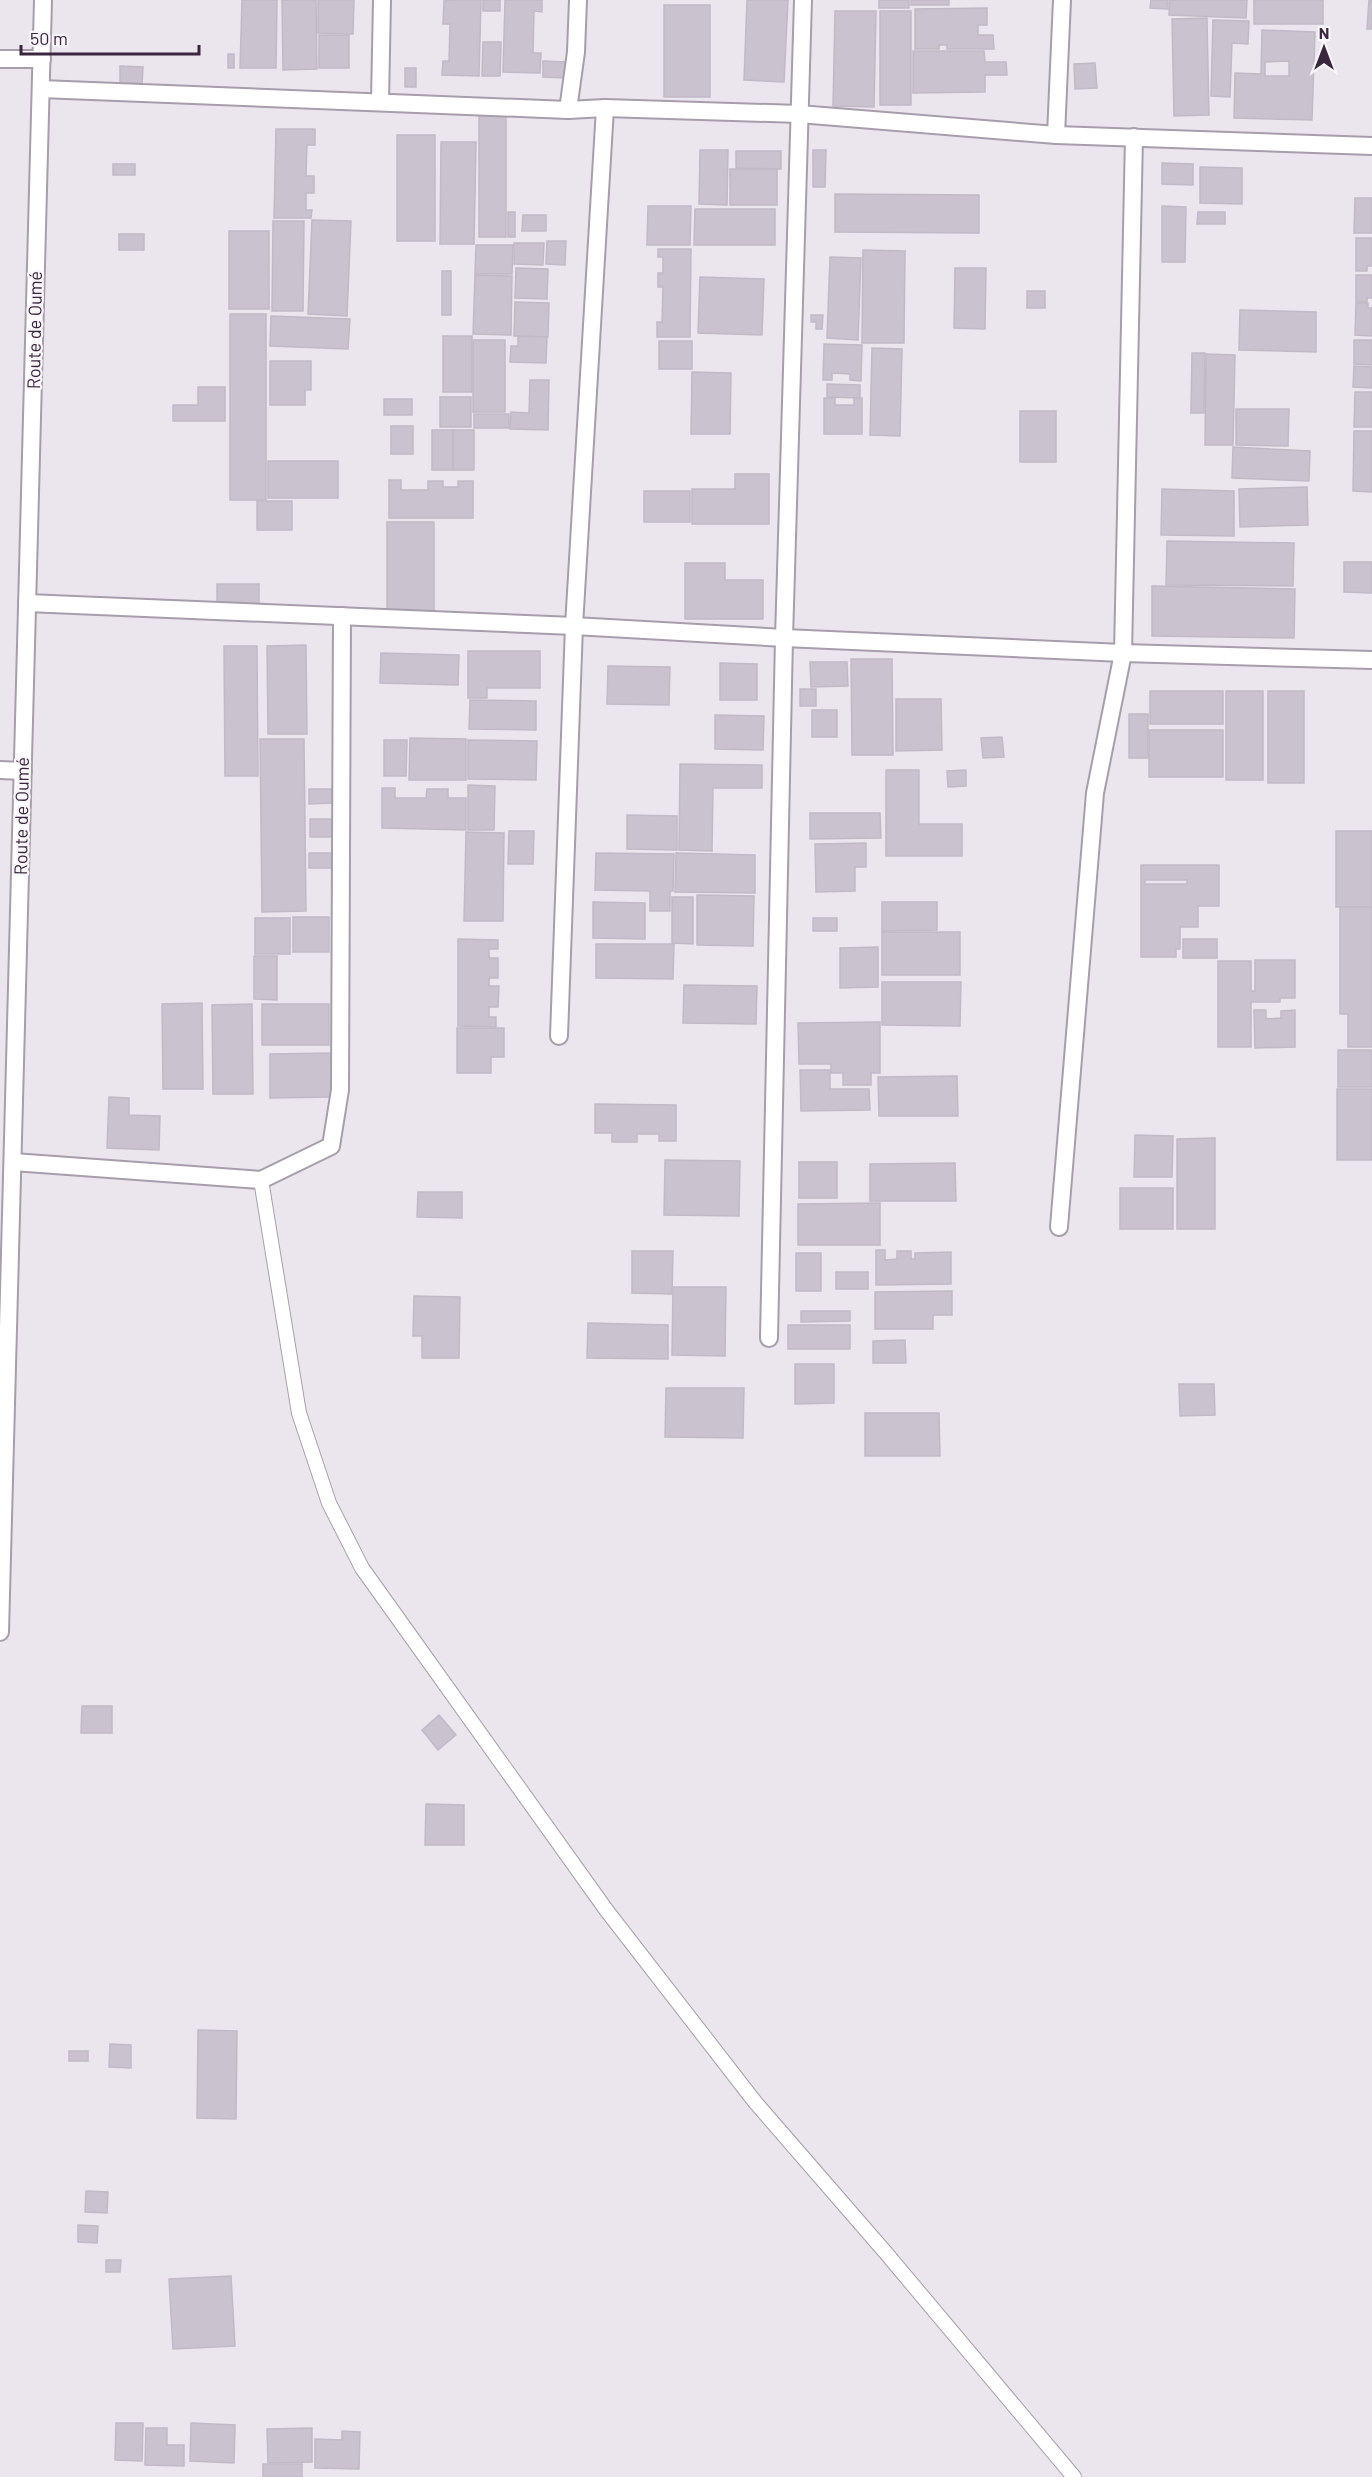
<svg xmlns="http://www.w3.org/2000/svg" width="1372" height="2477" viewBox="0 0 1372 2477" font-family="Barlow,sans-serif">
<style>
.building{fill:#cac2ce;stroke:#c2b9c7;stroke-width:1.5;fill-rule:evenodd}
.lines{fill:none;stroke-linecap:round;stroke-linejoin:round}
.service-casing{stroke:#a89dab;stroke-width:16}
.minor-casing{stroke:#a89dab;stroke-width:20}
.tertiary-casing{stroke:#a89dab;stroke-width:20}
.service{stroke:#fff;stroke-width:14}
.minor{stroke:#fff;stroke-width:16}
.tertiary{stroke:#fff;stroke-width:16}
.labels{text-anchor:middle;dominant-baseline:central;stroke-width:4.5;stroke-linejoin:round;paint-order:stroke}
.street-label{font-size:18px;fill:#3a263e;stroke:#f8f6fa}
</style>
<rect width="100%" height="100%" fill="#ebe6ee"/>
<!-- building -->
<g class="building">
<path d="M242 0H277L276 68H240Z"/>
<path d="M282 0H316L317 69 283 70Z"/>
<path d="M318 0H354L353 34 318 33Z"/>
<path d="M451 0H481L479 76 442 75 443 61H449L450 24H443L444 1Z"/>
<rect x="483" y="0" width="17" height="11"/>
<path d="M505 0H542V12L534 11 533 53H541L540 73 503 72Z"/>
<path d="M747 0H788L784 82 744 80Z"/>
<rect x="879" y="0" width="30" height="8"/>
<rect x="911" y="0" width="38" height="5"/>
<path d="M1151 0H1168V9L1150 8Z"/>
<path d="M1170 0H1247L1246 18 1169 15Z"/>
<rect x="1254" y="0" width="69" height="24"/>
<path d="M1369 0H1372V29H1367Z"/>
<rect x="664" y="5" width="46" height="92"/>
<path d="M987 8V25H978V35H993L994 49H947V45H939V49H915V9Z"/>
<path d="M835 11H876L874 107 833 106Z"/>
<rect x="880" y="11" width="31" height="94"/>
<path d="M1207 18 1209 115 1174 116 1172 19Z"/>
<path d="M1213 20 1249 21 1248 44 1232 43 1230 97 1211 96Z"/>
<path d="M1262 30 1315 32 1312 120 1234 118 1235 73 1261 74ZM1289 61V76H1265V62Z"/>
<rect x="319" y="35" width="30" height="33"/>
<path d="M483 42H501L500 76H482Z"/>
<path d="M913 51H984L985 62H1006L1007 75H985V92L913 93Z"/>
<rect x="228" y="54" width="6" height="14"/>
<path d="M543 61 566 62 565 78 543 77Z"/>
<path d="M1095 63 1097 88 1075 89 1074 64Z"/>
<path d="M120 66 143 67 142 85 120 84Z"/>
<rect x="405" y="68" width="11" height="19"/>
<rect x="479" y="111" width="27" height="126"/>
<path d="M276 129H315V145H307L306 176H314V193H306V210H312L311 218H274Z"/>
<rect x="397" y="135" width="38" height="106"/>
<path d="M441 142H476L474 244H440Z"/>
<path d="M700 150H728L727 205 699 204Z"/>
<path d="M813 150H826L825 187H813Z"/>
<path d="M736 151H781V169L736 168Z"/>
<path d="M1162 163 1193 164V185L1162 184Z"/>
<rect x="113" y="164" width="22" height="11"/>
<path d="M1200 167 1242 168V204L1200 203Z"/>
<rect x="730" y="169" width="47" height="36"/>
<path d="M835 194 979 195V233L835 232Z"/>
<path d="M1355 198H1372V233H1354Z"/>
<path d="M648 206H691L690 245H647Z"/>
<path d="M1162 206 1186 207 1185 262H1162Z"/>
<path d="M695 209H775V245H694Z"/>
<rect x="508" y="212" width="7" height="25"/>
<path d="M1198 212H1225V224H1197Z"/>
<path d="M523 215H546V231H522Z"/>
<path d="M312 220 351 221 347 316 308 314Z"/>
<path d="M273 221H304L303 311H272Z"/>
<rect x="229" y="231" width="40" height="78"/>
<rect x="119" y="234" width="25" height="16"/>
<path d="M1356 238H1372V266H1367V271H1356Z"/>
<path d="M547 241H566L565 265 546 264Z"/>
<path d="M514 243H544L543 265 514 264Z"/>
<path d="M476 245H513L512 274H475Z"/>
<path d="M658 249H691L690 337H657V322H662L663 287H658V273H663V257H658Z"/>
<path d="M863 250 905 251 904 343H862Z"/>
<path d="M830 257 861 258 858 340 827 338Z"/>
<path d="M516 268 548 269 547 299 515 298Z"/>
<path d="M955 268H986L985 329 954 328Z"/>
<rect x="442" y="271" width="9" height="44"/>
<path d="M475 275 512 276 511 335 473 334Z"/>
<path d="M1356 275H1372V298H1367V302H1356Z"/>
<path d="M700 277 764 279 762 335 698 333Z"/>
<rect x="1027" y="291" width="18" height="17"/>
<path d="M515 302 549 303 548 337 514 336Z"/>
<path d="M1356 303H1368V308H1372V336L1355 335Z"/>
<path d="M1240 310 1316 312V352L1239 350Z"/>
<rect x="230" y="314" width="36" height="186"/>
<path d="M811 315H823L822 329H816V322H811Z"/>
<path d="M271 316 350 319 348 349 270 346Z"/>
<rect x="443" y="336" width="29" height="56"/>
<path d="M518 336 547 337 546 363 510 362 511 346H518Z"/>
<rect x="473" y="340" width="32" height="72"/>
<path d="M1354 340H1372V365L1354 364Z"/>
<rect x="659" y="341" width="33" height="28"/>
<path d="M824 344 862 345 861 381 850 380V374L832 373V380H823Z"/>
<path d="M872 348 902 349 900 436 870 435Z"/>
<path d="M1192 353H1205L1204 413H1191Z"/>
<path d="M1206 354 1235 355 1233 445H1205Z"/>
<path d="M270 361H311V390H305V405H270Z"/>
<path d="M1354 366 1372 367V388L1353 387Z"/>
<path d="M692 372 731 373 730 434H691Z"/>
<path d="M530 380H549L548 430 510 429 511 412 529 413Z"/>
<path d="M827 384 860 385V398L827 397Z"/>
<path d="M198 387H225V421H173V405H198Z"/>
<path d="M1355 392H1372V427H1354Z"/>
<rect x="440" y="397" width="31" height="30"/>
<path d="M824 398H835V405H854V398H862V434H824Z"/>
<rect x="384" y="399" width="28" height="16"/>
<path d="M1236 409H1289L1288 446 1236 445Z"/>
<rect x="1020" y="411" width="36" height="51"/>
<rect x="474" y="414" width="35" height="14"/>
<rect x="391" y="426" width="22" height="28"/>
<rect x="432" y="430" width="21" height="40"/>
<rect x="453" y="430" width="21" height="40"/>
<path d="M1354 431H1372V492L1353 491Z"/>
<path d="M1233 447 1310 451 1309 481 1232 478Z"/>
<rect x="268" y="461" width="70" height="37"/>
<path d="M735 474H769V524H692V489H735Z"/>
<path d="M389 480H401V490H428V481H443V487H458V481H473V518H389Z"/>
<path d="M1307 487 1308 525 1240 527 1239 489Z"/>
<path d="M1162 489 1234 491V536L1161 535Z"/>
<rect x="644" y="491" width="46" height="31"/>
<rect x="257" y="501" width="35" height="29"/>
<rect x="387" y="522" width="47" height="93"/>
<path d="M1167 541 1294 543 1293 586 1166 585Z"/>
<path d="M1344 562H1372V593L1344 592Z"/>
<path d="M685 563H725V580H763V619H685Z"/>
<rect x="217" y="584" width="42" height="23"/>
<path d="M1152 586 1295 589 1294 638 1152 636Z"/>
<path d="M306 645 307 734H268L267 646Z"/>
<path d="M224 646H257L258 776H225Z"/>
<path d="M468 651H540V688H487V698H468Z"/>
<path d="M381 653 459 655 458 685 380 683Z"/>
<path d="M851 659H892L893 755H852Z"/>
<path d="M810 662H847L848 686 811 687Z"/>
<path d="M720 663 757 664V700H720Z"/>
<path d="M608 666 670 667 669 705 607 704Z"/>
<rect x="800" y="689" width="16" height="17"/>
<rect x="1150" y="691" width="73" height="33"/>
<rect x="1226" y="691" width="37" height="89"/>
<rect x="1268" y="691" width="36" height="92"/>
<path d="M896 699H941L942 750 896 751Z"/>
<path d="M470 700 536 701V730L469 729Z"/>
<rect x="812" y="710" width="25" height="27"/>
<rect x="1129" y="714" width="19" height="44"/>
<path d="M715 715 764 716 763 750 715 749Z"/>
<rect x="1149" y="730" width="74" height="47"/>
<path d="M1002 737 1004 757 983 758 981 738Z"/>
<path d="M410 738 466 739V780H409Z"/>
<path d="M260 739H304L306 911 262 912Z"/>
<path d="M384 740H407L406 776H384Z"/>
<path d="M468 740 537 741 536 780 468 779Z"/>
<path d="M680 764 762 765V788H713L712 851 679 850Z"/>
<path d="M886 770H919V824H962V856H886Z"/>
<path d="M966 770V786L948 787 947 771Z"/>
<path d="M468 785 495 786 494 830H468Z"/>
<path d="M382 788H395V798H426L427 789H448V798H466V830L382 828Z"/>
<path d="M309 789H332L333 803 309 804Z"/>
<path d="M810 813H880L881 838 810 839Z"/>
<path d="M627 815 677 816V850L627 849Z"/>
<rect x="310" y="819" width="23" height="18"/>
<path d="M509 831H534L533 864H508Z"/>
<rect x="1336" y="831" width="36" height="76"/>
<path d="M466 832 504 833 503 921H464Z"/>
<path d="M866 843V867H855V891L816 892 815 844Z"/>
<rect x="309" y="853" width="24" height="15"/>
<path d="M596 853 674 854 673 891H670V911H650V891L595 890Z"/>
<path d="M676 853 755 855V893L675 892Z"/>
<path d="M1141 865H1219V906H1198V927H1180V949H1176V957H1141ZM1145 880H1187V884H1145Z"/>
<path d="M697 895 754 896 753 946 697 945Z"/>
<path d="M672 897H693V944L672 943Z"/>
<path d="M593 902 645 903V939L593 938Z"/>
<path d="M882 902H937V930L882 931Z"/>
<path d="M1340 907H1372V1047H1348V1014H1340Z"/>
<rect x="293" y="917" width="36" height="35"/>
<rect x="255" y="918" width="35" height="36"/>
<rect x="813" y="918" width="24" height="13"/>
<rect x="882" y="932" width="78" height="43"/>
<path d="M458 939 498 940V949H489V958H498V978H489V986H499L498 1007H489V1017H496V1027L458 1026Z"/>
<rect x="1183" y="939" width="34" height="19"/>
<path d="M596 944H674L673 979 596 978Z"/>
<path d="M878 947V987L840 988V948Z"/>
<path d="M254 956H277V1000L254 999Z"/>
<path d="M1255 960H1295V998H1280V1002H1251V1047H1218V961H1251V991H1255Z"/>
<path d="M882 982H961L960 1026 882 1025Z"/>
<path d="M684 985 757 986 756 1024 683 1023Z"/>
<path d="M202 1003 203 1089H163L162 1004Z"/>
<path d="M252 1004 253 1094H213L212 1005Z"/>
<rect x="262" y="1004" width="67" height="41"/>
<path d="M1254 1010H1266V1019L1281 1018V1011L1295 1010V1047L1255 1048Z"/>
<path d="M880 1022V1073H871V1085H843V1073H831V1064H799L798 1023Z"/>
<path d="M457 1028H504V1057H491V1073H457Z"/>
<rect x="1338" y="1050" width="34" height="37"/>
<path d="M331 1053V1097L270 1098V1054Z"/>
<path d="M800 1070H830V1089H869L870 1110 801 1111Z"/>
<path d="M957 1076 958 1116H879L878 1077Z"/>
<rect x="1337" y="1089" width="35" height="71"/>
<path d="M109 1097 129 1098V1115L160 1116 159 1150 107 1148Z"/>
<path d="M595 1104 676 1105V1141H659V1134H637V1142H612V1133H595Z"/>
<path d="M1135 1135 1173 1136 1172 1177H1134Z"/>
<path d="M1215 1138V1229H1177V1139Z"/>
<path d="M665 1160 740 1161 739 1216 664 1215Z"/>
<rect x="799" y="1162" width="38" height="36"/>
<path d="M955 1163 956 1201H870V1164Z"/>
<rect x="1120" y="1188" width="53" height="41"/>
<path d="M418 1192H462V1218L417 1217Z"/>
<path d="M880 1203V1245H798V1204Z"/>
<path d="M876 1250H885V1260L897 1259V1251H911V1259H915V1253L951 1252V1284L876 1285Z"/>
<path d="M632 1251H673L672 1294 632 1293Z"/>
<rect x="796" y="1253" width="25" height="38"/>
<rect x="836" y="1272" width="32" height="17"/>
<path d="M673 1287H726L725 1356 672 1355Z"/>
<path d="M952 1291V1315H933V1329H875V1292Z"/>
<path d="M414 1296 460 1297 459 1358H422V1336H413Z"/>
<path d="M801 1311H850V1321L801 1322Z"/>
<path d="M588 1323 668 1325V1359L587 1358Z"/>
<rect x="788" y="1325" width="62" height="24"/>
<path d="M905 1340 906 1363H873V1341Z"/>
<path d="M795 1364H834V1403L795 1404Z"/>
<path d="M1179 1384H1214L1215 1415 1180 1416Z"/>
<path d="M666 1388H744L743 1438 665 1437Z"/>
<path d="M865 1413H939L940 1456H865Z"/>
<path d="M82 1706H112V1733H81Z"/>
<path d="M439 1715 456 1735 438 1750 422 1730Z"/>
<path d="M426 1804 464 1805V1845H425Z"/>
<path d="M198 2030 237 2031 236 2119 197 2118Z"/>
<path d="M110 2044 131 2045V2068L109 2067Z"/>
<rect x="69" y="2051" width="19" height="10"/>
<path d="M86 2191 108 2192 107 2213 85 2212Z"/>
<path d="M78 2225 98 2226 97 2243 78 2242Z"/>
<path d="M106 2260H121L120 2272H106Z"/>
<path d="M231 2276 235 2346 173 2349 169 2279Z"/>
<path d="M116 2423H143L142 2461 115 2460Z"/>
<path d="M191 2423 235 2425 234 2463 190 2461Z"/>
<path d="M146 2428H167V2445H184V2466L145 2465Z"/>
<path d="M312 2428V2462L268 2463 267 2429Z"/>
<path d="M342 2431 360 2432 359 2469 315 2468V2439L342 2440Z"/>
<rect x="263" y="2464" width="39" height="13"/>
</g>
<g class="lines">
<defs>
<path id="service" d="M261 1180 299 1413 329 1503 362 1568 607 1911 755 2102 886 2253 1074 2477"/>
<g id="minor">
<path d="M0 59H42"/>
<path d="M41 89 568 110 605 108 799 114 1056 135 1372 146"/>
<path d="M380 101 382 0"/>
<path d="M568 110 576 52 578 0"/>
<path d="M1056 135 1062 0"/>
<path d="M27 603 574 626 784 638 1123 653 1372 660"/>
<path d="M0 770 23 771"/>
<path d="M559 1036 574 626 605 108"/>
<path d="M13 1162 261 1180 331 1146 340 1090 342 616"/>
<path d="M1059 1227 1095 793 1123 653 1134 137"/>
<path d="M769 1338 784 638 803 0"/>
</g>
<path id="tertiary" d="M0 1632 43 0"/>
</defs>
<!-- service casing -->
<use href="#service" class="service-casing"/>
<!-- minor casing -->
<use href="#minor" class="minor-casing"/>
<!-- tertiary casing -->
<use href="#tertiary" class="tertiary-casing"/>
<!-- service -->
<use href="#service" class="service"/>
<!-- minor -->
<use href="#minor" class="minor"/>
<!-- tertiary -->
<use href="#tertiary" class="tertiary"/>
</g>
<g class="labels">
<!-- street labels -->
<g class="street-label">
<text transform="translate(34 330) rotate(-89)">Route de Oumé</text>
<text transform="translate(21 816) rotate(-89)">Route de Oumé</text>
</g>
</g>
<!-- north arrow -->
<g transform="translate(1324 48)" stroke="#f8f6fa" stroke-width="4.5" paint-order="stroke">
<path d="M0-4.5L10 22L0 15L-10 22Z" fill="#3a263e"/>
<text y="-9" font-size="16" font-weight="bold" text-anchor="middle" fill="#3a263e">N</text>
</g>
<!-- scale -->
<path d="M21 45v9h178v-9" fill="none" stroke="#3a263e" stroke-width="3"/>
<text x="30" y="45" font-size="18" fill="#3a263e" stroke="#f8f6fa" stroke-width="4.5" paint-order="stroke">50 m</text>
</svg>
